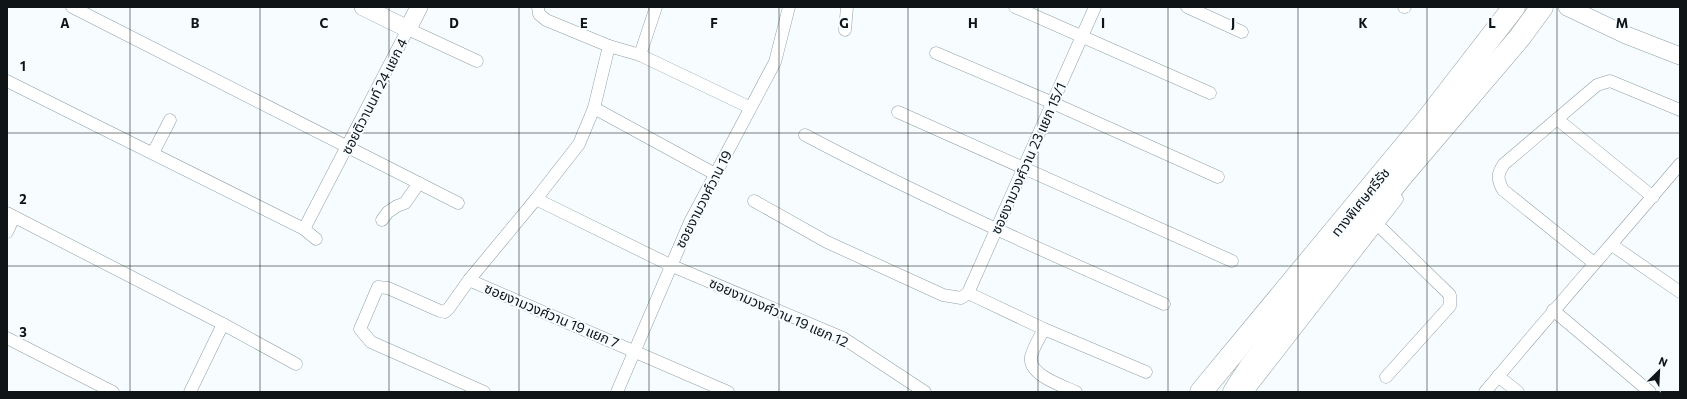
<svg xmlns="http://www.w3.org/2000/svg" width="1687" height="399" viewBox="0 0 1687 399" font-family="Commissioner,'Noto Sans Thai',sans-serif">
<rect width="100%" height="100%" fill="#f6fcff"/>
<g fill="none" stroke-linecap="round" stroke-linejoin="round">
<defs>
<g id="street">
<path d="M72,7l386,196"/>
<path d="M538,7l1,7 7,6 63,26 31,9 109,52"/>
<path d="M1015,7l195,86"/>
<path d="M1187,7l55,25"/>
<path d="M1404,7h1"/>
<path d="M845,30l2,-23"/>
<path d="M936,53l117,50 165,74"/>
<path d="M640,55l16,-48"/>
<path d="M7,81l297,148 12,10"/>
<path d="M594,108l121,66"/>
<path d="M898,112l334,149"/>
<path d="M1557,119l96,78"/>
<path d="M805,135c117,62 238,116 359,169"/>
<path d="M153,153l17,-33"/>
<path d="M536,199l134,66 173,73 82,54"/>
<path d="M754,201l73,41 116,53 18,3 7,-5 127,-286"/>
<path d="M7,213l216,111 73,40"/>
<path d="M382,220l6,-8 9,-6 8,-3 14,-20"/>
<path d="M1378,225l72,70v11l-64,71"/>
<path d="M304,229l104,-200 69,32"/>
<path d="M7,232l7,-15"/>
<path d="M1612,245l68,47"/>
<path d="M1594,263l-91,-73c-6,-11 -6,-16 1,-26l93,-79 13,-4 70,29"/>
<path d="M469,280l259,112"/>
<path d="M968,293l76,36 102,43"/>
<path d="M1553,310l97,82"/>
<path d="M1044,329c-4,8 -11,19 -13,28 -3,18 32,29 45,35"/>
<path d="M7,338l106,54"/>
<path d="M1498,376l20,16"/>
<path d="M190,392l33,-68"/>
<path d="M484,392l-113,-50 -11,-13 18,-42 10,1 52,23 5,1 4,-4 20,-28 67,-81 43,-55 15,-36 15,-62"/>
<path d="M617,392l73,-170 85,-160 14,-55"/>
<path d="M1247,392l150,-193"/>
<path d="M1485,392c64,-77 130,-151 195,-228"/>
</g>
<g id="secondary">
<path d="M363,7l45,22 11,-22"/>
<path d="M1567,7l59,28 54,21"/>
</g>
<g id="highway">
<path d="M1201,392l228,-275 85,-110"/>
<path d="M1234,392l17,-26 150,-189 119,-140 22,-30"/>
</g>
</defs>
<use href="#street" stroke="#91a0a5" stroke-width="13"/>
<use href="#secondary" stroke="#91a0a5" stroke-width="18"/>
<use href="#highway" stroke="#91a0a5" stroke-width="23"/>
<use href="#street" stroke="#fff" stroke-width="12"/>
<use href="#secondary" stroke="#fff" stroke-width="17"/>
<use href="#highway" stroke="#fff" stroke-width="22"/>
</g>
<path fill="none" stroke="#0f1517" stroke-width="1" stroke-opacity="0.55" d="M130,7v385M260,7v385M389,7v385M519,7v385M649,7v385M779,7v385M908,7v385M1038,7v385M1168,7v385M1298,7v385M1427,7v385M1557,7v385M7,133h1673M7,266h1673"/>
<g text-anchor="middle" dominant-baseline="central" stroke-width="4" stroke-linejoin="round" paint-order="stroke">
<g font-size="14" fill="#0f1517" stroke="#f6fcff">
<text transform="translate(374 96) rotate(-63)">ซอยติวานนท์ 24 แยก 4</text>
<text transform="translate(1028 158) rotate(-66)">ซอยงามวงศ์วาน 23 แยก 15/1</text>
<text transform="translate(703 199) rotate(-63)">ซอยงามวงศ์วาน 19</text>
<text transform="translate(1360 202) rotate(-51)">ทางพิเศษศรีรัช</text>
<text transform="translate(779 312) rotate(24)">ซอยงามวงศ์วาน 19 แยก 12</text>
<text transform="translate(552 315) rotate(23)">ซอยงามวงศ์วาน 19 แยก 7</text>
</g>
</g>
<g font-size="13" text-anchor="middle" font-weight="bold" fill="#0f1517" stroke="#f6fcff" stroke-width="4" stroke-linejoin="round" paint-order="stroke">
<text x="65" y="28">A</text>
<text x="195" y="28">B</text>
<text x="324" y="28">C</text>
<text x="454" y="28">D</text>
<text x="584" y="28">E</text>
<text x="714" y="28">F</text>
<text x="844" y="28">G</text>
<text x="973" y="28">H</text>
<text x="1103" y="28">I</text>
<text x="1233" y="28">J</text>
<text x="1363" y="28">K</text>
<text x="1492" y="28">L</text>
<text x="1622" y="28">M</text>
<text x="23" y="71">1</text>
<text x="23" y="204">2</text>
<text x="23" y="337">3</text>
</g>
<rect width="1687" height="399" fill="none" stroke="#0f1517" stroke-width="16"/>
<g transform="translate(1659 371) rotate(24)" stroke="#f6fcff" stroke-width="3" paint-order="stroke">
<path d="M0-3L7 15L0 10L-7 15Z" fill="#0f1517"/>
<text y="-6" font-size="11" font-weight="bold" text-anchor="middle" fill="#0f1517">N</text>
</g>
</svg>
